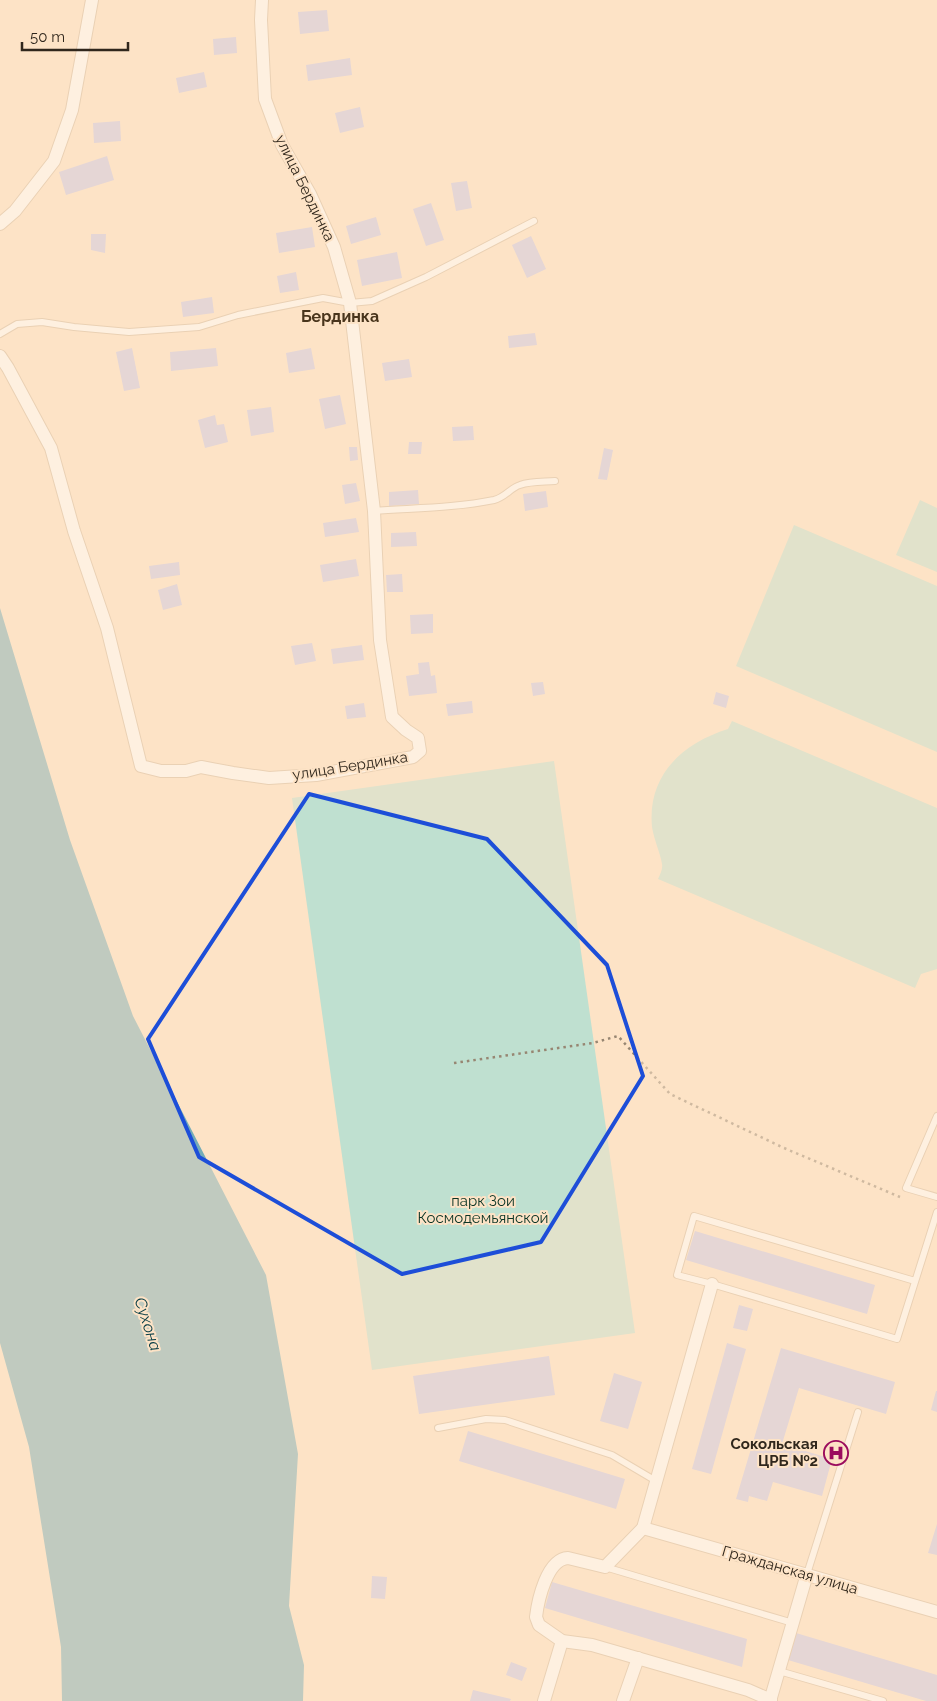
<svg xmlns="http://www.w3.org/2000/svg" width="937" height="1701" viewBox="0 0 937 1701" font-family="Raleway,sans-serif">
<rect width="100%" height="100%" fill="#fde3c6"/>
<g fill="#bfe0d0">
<path d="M920,500l17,8v64l-41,-17z"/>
<path d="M794,525l143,61v166l-201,-86z"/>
<path d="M732,721l205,87v161l-16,5 -6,14 -257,-109c2,-4 5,-10 4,-15 -2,-12 -8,-24 -10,-37 -5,-52 31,-84 76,-98z"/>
<path d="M554,761l81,572 -263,37 -80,-572z"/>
</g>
<path fill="#75acb7" d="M0,608l70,232 63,176 133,259 32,179 -9,152 15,59 -1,36h-241l-1,-54 -32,-200 -29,-104z"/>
<g fill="#c7c5e7">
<path d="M327,10l2,21 -29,3 -2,-22z"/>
<path d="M236,37l1,16 -23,2 -1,-16z"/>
<path d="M350,58l2,17 -44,6 -2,-16z"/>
<path d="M204,72l3,15 -28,6 -3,-15z"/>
<path d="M360,107l4,20 -24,6 -5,-20z"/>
<path d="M120,121l1,20 -27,2 -1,-20z"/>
<path d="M107,156l7,24 -48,15 -7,-23z"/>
<path d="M467,181l5,27 -16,3 -5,-28z"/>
<path d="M431,203l13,37 -18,6 -13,-37z"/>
<path d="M376,217l5,18 -30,9 -5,-18z"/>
<path d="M312,227l3,20 -36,6 -3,-20z"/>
<path d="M91,234h15l-1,19 -14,-3z"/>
<path d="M531,236l15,33 -19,9 -15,-33z"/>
<path d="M397,252l5,26 -40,8 -5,-26z"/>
<path d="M296,272l3,18 -19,3 -3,-17z"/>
<path d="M212,297l2,16 -31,4 -2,-15z"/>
<path d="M535,333l2,12 -28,3 -1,-12z"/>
<path d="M132,348l8,40 -16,3 -8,-39z"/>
<path d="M216,348l2,18 -47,5 -1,-19z"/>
<path d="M311,348l4,21 -26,4 -3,-20z"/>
<path d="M409,359l3,18 -27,4 -3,-18z"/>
<path d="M340,395l6,29 -21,5 -6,-30z"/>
<path d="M271,407l3,25 -23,4 -4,-26z"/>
<path d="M215,415l2,10 7,-1 4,18 -23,6 -7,-28z"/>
<path d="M473,426l1,14 -21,1 -1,-14z"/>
<path d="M409,442h13l-1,12h-13z"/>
<path d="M349,447h8l1,13 -8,1z"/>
<path d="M604,448l9,2 -6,30 -9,-1z"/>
<path d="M356,483l4,18 -15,3 -3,-19z"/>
<path d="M418,490l1,14 -30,2v-14z"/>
<path d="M546,491l2,16 -23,4 -2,-17z"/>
<path d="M356,518l3,14 -34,5 -2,-14z"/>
<path d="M416,532l1,14 -26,1v-14z"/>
<path d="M356,559l3,17 -36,6 -3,-17z"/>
<path d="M179,562l1,13 -29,4 -2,-13z"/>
<path d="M402,574l1,18h-16l-1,-17z"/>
<path d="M177,584l5,21 -19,5 -5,-20z"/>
<path d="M433,614v19l-22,1 -1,-19z"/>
<path d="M312,643l4,18 -21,4 -4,-19z"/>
<path d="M362,645l2,15 -31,4 -2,-15z"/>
<path d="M429,662l2,14 4,-1 2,18 -28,3 -3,-20 13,-2 -1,-11z"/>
<path d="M543,682l2,12 -12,2 -2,-13z"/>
<path d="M716,692l13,4 -3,12 -13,-4z"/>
<path d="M472,701l1,12 -25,3 -2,-12z"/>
<path d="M364,703l2,14 -19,2 -2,-13z"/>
<path d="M695,1231l180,54 -8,29 -181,-54z"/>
<path d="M739,1305l14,4 -6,22 -14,-3z"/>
<path d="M727,1343l19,6 -35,125 -19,-5z"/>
<path d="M781,1348l114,34 -9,32 -87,-26 -17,56 50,15 -10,37 -49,-14 -6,19 -18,-5 -1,6 -12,-3z"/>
<path d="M549,1356l6,39 -136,19 -6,-38z"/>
<path d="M614,1373l28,9 -14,47 -28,-8z"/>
<path d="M936,1391h1v21l-6,-2z"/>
<path d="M468,1431l157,48 -9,30 -157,-48z"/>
<path d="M937,1524v31l-9,-2z"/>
<path d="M372,1576l15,1 -2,22 -14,-1z"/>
<path d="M552,1582l195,57 -5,28 -197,-59z"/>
<path d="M796,1633l141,42v26h-11l-138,-41z"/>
<path d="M511,1662l16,6 -5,13 -16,-6z"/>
<path d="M473,1690l38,9 -1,2h-40z"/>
</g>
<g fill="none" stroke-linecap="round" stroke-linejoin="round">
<defs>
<g id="service">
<path d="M0,334l17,-10 25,-2 32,5 55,5 70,-5 39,-12 85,-17 27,5 22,-2 54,-24 108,-56"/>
<path d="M374,511c40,-3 81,-3 120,-11 12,-3 16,-12 26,-15 11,-4 24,-3 35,-4"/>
<path d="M937,1116l-31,72 31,9"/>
<path d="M915,1281l-221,-65 -17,59 35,9 185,55 40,-127"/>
<path d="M438,1428l48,-9 19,1 107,35 44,26"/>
<path d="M605,1567l188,56"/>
<path d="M807,1574l51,-162"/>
<path d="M779,1671l104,30"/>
</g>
<g id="minor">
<path d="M0,224l15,-13 39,-50 18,-51 20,-110"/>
<path d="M0,356l8,12 43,80 23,83 33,97 34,138 20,5h25l15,-4 32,6 36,5 47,-3 97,-18 7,-6 -2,-13 -12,-8 -14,-13 -12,-77 -6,-129 -24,-208 -16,-56 -24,-53 -28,-49 -17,-46 -4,-79 1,-20"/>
<path d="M712,1284l-69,244 -38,39 -37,-9c-21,1 -30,42 -32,59l3,8 23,16 30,4 156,45 23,10"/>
<path d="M643,1528l294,84"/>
<path d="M544,1701l18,-60"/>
<path d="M623,1701l15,-43"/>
<path d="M770,1701l37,-127"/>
</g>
</defs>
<use href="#service" stroke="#d3ba9e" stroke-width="8"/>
<use href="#minor" stroke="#d3ba9e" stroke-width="14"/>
<path stroke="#978672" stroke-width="2.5" stroke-dasharray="2.5 4" stroke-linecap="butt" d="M454,1063l139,-20 25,-7 52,58 114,54 116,49"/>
<use href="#service" stroke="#fff" stroke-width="6"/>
<use href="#minor" stroke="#fff" stroke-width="12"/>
</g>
<path d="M0 0H937V1701H0ZM309,794l178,45 120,126 36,111 -102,166 -139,32 -203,-117 -51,-118z" fill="#fde3c6" fill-opacity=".55" fill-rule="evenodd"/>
<path fill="none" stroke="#1d4ed8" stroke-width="4" stroke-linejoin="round" d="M309,794l178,45 120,126 36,111 -102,166 -139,32 -203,-117 -51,-118z"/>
<defs>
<symbol id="hospital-ring" viewBox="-11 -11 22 22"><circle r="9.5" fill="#fde3c6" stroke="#9b0c5d" stroke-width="1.5"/><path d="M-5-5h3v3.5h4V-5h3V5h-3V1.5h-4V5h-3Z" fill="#9b0c5d"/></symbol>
</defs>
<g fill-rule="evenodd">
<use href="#hospital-ring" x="822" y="1439" width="28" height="28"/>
</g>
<g text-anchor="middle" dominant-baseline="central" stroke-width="4" stroke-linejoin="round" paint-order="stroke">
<g font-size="15" fill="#30271c" stroke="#fde3c6">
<text transform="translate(305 188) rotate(64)">улица Бердинка</text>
<text transform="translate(350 766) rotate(-9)">улица Бердинка</text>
<text transform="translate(790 1570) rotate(16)">Гражданская улица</text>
</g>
<g font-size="15" fill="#0a3425" stroke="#fde3c6">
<text x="483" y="1201">парк Зои<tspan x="483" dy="17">Космодемьянской</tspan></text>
</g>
<g font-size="15" font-weight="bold" fill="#30271c" stroke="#fde3c6" text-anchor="end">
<text x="818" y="1444">Сокольская<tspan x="818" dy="17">ЦРБ №2</tspan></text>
</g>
<g font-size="16" font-weight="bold" fill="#49351c" stroke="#fde3c6">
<text x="340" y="316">Бердинка</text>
</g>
<g font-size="16" font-style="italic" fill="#033a43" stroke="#fde3c6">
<text transform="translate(148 1324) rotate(72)">Сухона</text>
</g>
</g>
<path d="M22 42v8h106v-8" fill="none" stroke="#30271c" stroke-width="2.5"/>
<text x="30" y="42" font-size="15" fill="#30271c" stroke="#fde3c6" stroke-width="4" paint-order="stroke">50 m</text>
</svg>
